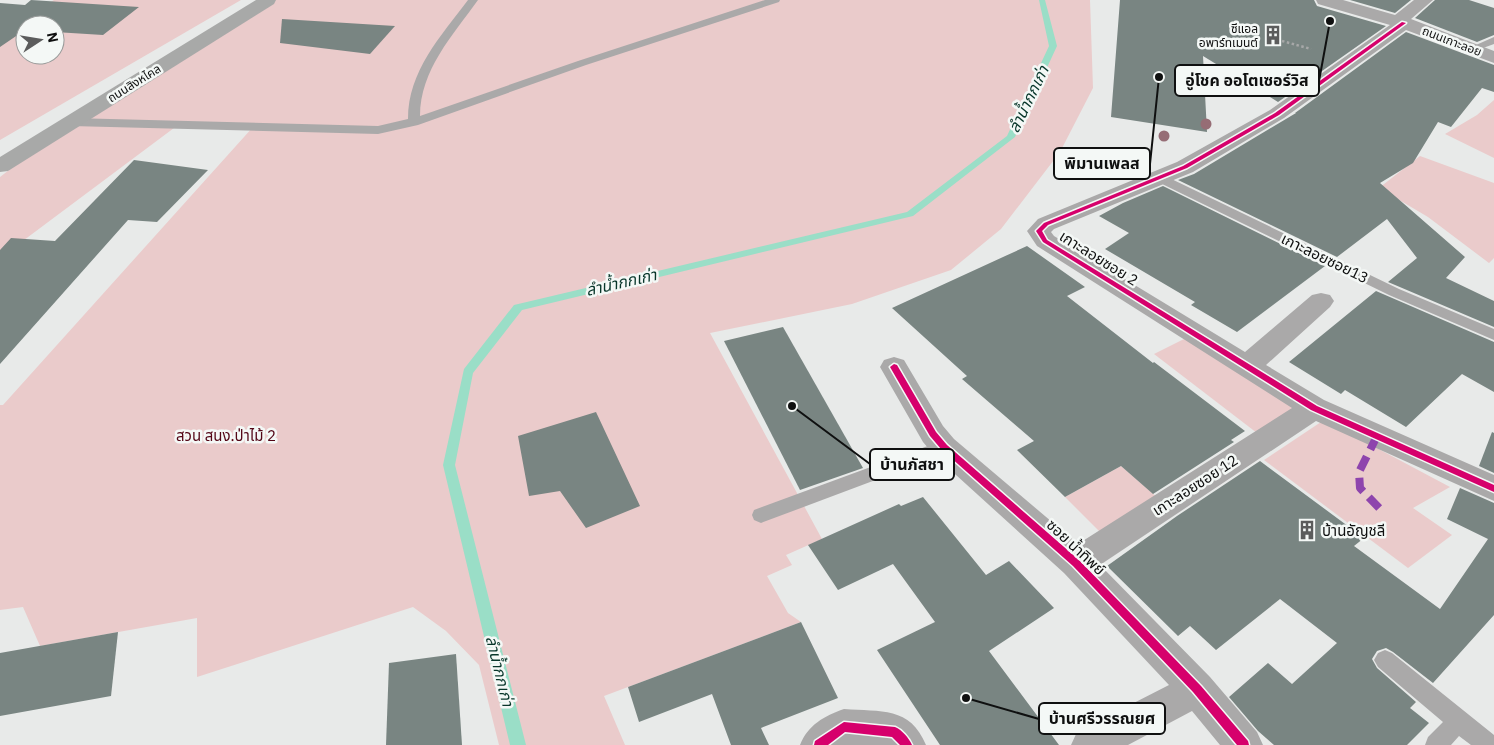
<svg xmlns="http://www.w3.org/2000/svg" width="1494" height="745" viewBox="0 0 1494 745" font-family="'IBM Plex Sans','Noto Sans Thai',sans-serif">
<rect width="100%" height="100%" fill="#e8eae9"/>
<g fill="#eacbcb" fill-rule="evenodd">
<path d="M54,0h187l-241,140v-107zM25,25h30v30h-30z"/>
<path d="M266,0h824l3,88 -33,64 -59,77 -50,41 -99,34 -142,29 112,206 -36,16 6,10 -25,11 21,37 13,9 -197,74 21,49h-126l-20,-80 -33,-34 -33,-24 -216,70v-59l-157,28 -17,-39 -23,3v-205h3l250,-278 -75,-2 -178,133v-81l71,-55z"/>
<path d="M1494,100v58l-49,-24 32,-19z"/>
<path d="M1420,156l74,27v75l-5,5 -61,-46 -49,-29z"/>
<path d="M1188,337l113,68 -44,28 -103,-79z"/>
<path d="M1324,420l126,67 -37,21 39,27 -44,33 -144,-108z"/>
<path d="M1121,466l38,33 -58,34 -36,-36z"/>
</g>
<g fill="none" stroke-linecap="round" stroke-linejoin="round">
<path fill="#9adec7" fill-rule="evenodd" d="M1039,0h6l12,46 -42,91 -102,79 -391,94 -49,63 -18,92 71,280h-16l-67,-280 21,-96 50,-64 393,-93 100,-76 42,-90z"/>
</g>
<g fill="#798582">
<path d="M31,0l108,7 -36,28 -48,-3v-7h-30v5l-25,17v-44l25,2z"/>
<path d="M1120,0h194l3,6 69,20 -108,76 -75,-46 4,76 -96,-15z"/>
<path d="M1350,0h61l-16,13z"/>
<path d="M1435,0h34l25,8v27l-17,7 -62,-24z"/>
<path d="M282,19l113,7 -25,28 -90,-11z"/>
<path d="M1406,32l88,33v27l-12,-4 -31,39 -13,-5 -25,41 -33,20 85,74 -19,21 48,23v26l-106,-45 29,-24 -30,-39 -50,38 -159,-77 16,-6 102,-61h-1z"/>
<path d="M134,160l74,10 -51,52 -29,-2 -128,144v-114l11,-12 44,3z"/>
<path d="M1163,186l162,80 -88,66 -46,-27 4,-3 -90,-53 24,-16 -30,-17 24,-13z"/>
<path d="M1027,246l58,41 -18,9 86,67 1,-1 91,69 -14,9 3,2 -81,52 -32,-28 -56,31 -48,-47 17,-9 -72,-62 5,-3 -75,-68z"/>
<path d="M1376,291l118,51v50l-32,-18 -56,53 -61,-37 -4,4 -52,-32z"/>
<path d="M783,327l80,141 -63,22 -76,-149z"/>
<path d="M596,412l44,94 -54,22 -26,-37 -31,5 -11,-60z"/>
<path d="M1492,432l2,1v40l-15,-7z"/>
<path d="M1260,461l104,77 -10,8 86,63 48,-70 -41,-20 13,-31 34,15v112l-61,68 -40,-31 -7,-4 -9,3 -5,8 5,9 39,34 -6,6 19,15 -22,22h-133l-16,-14 -29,-34 39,-34 24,21 45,-41 -57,-44 -64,51 -26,-24 -12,10 -71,-70 70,-50z"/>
<path d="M923,497l63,78 23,-14 45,47 -65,43 70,94h-119l-63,-95 58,-28 -42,-58 -55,26 -30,-45 91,-41 2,2z"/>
<path d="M801,622l37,76 -77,30 8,17h-38l-19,-51 -73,28 -11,-35z"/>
<path d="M118,632l-7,64 -111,20v-63z"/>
<path d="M456,654l6,91h-76l3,-82z"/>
</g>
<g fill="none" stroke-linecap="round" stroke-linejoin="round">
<path stroke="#a7a8a8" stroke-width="2.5" stroke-dasharray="2.5 2.5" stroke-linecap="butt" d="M1282,41l29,8"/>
<g fill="#aaa9a9" fill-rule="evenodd">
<path d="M468,0h10c-25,35 -58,70 -58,116l158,-55 187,-61h15l-1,2 -193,63 -168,60 -40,9 -307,-8 -6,-4 6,-4 307,8 30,-7c0,-48 33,-83 60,-119z"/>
<path d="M1494,37v7l-22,8 -5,-3z"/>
<path d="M1159,173l240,116 95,40v11l-105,-45 -235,-115 -1,-3z"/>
<path d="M944,440l6,2 3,5 -3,5 -189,71 -7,-3 -2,-5 2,-5z"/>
<path d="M1385,650l7,3 102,82v10h-23l-12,-9 -8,9h-26l3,-8 15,-15 -65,-55 -4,-7 4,-7z"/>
</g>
<g fill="#aaa9a9" fill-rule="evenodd">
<path d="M1316,0h27l52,15 19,-15h19l-22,19 83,32v12l-88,-33 -122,88 -91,54 -139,57 -3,3 3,4 191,116 67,-57 9,-2 9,2 4,6 -4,6 -64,58 58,35 170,75v26l-178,-80 -216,144 110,112 47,55 6,13h-43l-28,-34 -64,34h-57l6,-13 92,-47 -105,-112 -130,-118 -11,-13 -43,-75 4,-7 10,-3 10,3 39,66 11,13 124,105 214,-136 -255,-162 -10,-15 11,-12 139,-57 93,-52 120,-85 -72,-21z"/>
<path d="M844,709c37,3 66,-3 82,36h-126c8,-20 24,-29 44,-36z"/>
</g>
<path fill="#a8a9a8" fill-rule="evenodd" d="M256,0h20l-2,4 -266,167 -8,1v-15z"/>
<path stroke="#8e44ad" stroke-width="8" stroke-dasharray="15 8" stroke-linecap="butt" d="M1377,436l-18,36 1,16 23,24"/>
<defs>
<g id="cycleway">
<path d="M1402,22l4,1 -127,92 -92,53 -139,57 -6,6 5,9 270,166 177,79v7l-183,-82 -268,-168 -7,-11 8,-8 139,-57 92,-53z"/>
<path d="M894,364l3,1 39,67 11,13 132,115 122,126 47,55 1,4h-12l-44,-53 -120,-126 -132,-117 -11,-13 -40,-69z"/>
<path d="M844,722l51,5c7,3 14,11 17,18h-12l-8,-8 -47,-5 -17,13h-14l1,-4z"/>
</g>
</defs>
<use href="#cycleway" stroke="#f4f8f6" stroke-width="3"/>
<use href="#cycleway" fill="#d6006c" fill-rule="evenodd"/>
</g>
<g fill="#966d75">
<circle cx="1206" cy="124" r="5.5"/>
<circle cx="1164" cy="136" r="5.5"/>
</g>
<defs>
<symbol id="building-bare" viewBox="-9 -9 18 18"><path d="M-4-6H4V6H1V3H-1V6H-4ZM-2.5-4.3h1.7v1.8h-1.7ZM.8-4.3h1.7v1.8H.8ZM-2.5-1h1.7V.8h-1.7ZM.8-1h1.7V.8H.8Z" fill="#5b5c5c" stroke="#f4f8f6" stroke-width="2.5" paint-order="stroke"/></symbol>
</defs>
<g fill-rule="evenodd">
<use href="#building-bare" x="1259" y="21" width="28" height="28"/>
<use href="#building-bare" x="1293" y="516" width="28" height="28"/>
</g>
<g text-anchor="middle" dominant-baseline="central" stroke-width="5" stroke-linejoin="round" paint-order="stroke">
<g font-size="12" fill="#0f1010" stroke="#f4f8f6" text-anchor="end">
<text x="1258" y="28">ซีแอล<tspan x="1258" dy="14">อพาร์ทเมนต์</tspan></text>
</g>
<g font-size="12" fill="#0f1010" stroke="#f4f8f6">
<text transform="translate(1452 41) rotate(21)">ถนนเกาะลอย</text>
<text transform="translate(134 83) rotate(-32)">ถนนสิงหไคล</text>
</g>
<g font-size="15" fill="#0f1010" stroke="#f4f8f6">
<text transform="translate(1099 258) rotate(32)">เกาะลอยซอย 2</text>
<text transform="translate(1325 258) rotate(26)">เกาะลอยซอย13</text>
<text transform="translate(1195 485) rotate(-33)">เกาะลอยซอย 12</text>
<text transform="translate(1076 547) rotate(43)">ซอย น้ำทิพย์</text>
</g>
<g font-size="15" fill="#530616" stroke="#f4f8f6">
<text x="226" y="435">สวน สนง.ป่าไม้ 2</text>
</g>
<g font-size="15" fill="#0f1010" stroke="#f4f8f6" text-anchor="start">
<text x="1322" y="530">บ้านอัญชลี</text>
</g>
<g font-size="16" font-style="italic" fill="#08362a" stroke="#f4f8f6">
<text transform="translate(1028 99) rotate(-64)">ลำน้ำกกเก่า</text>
<text transform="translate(621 282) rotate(-13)">ลำน้ำกกเก่า</text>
<text transform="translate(500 671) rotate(76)">ลำน้ำกกเก่า</text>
</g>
</g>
<path fill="none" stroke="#0f1010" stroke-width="2" d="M1330 21L1319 81M1159 77L1150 164M792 406L870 464M966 698L1039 719"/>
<g fill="#0f1010" stroke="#f4f8f6" stroke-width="2">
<circle cx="1330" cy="21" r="5"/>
<circle cx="1159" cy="77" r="5"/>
<circle cx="792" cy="406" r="5"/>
<circle cx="966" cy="698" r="5"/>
</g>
<g fill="#f4f8f6" stroke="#0f1010" stroke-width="2">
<rect x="1175" y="65" width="144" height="31" rx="5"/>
<rect x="1054" y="148" width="96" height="31" rx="5"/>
<rect x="870" y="449" width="84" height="31" rx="5"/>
<rect x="1039" y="703" width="126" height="31" rx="5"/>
</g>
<g font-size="16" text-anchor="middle" font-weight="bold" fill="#0f1010">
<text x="1247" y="86">อู่โชค ออโตเซอร์วิส</text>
<text x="1102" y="169">พิมานเพลส</text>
<text x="912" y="470">บ้านภัสชา</text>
<text x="1102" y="724">บ้านศรีวรรณยศ</text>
</g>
<g transform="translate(40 40) rotate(78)"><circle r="24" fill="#f4f8f6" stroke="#989b9a"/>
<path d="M0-4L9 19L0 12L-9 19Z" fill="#5b5c5c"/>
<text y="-8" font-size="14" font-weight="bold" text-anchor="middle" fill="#0f1010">N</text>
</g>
</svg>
